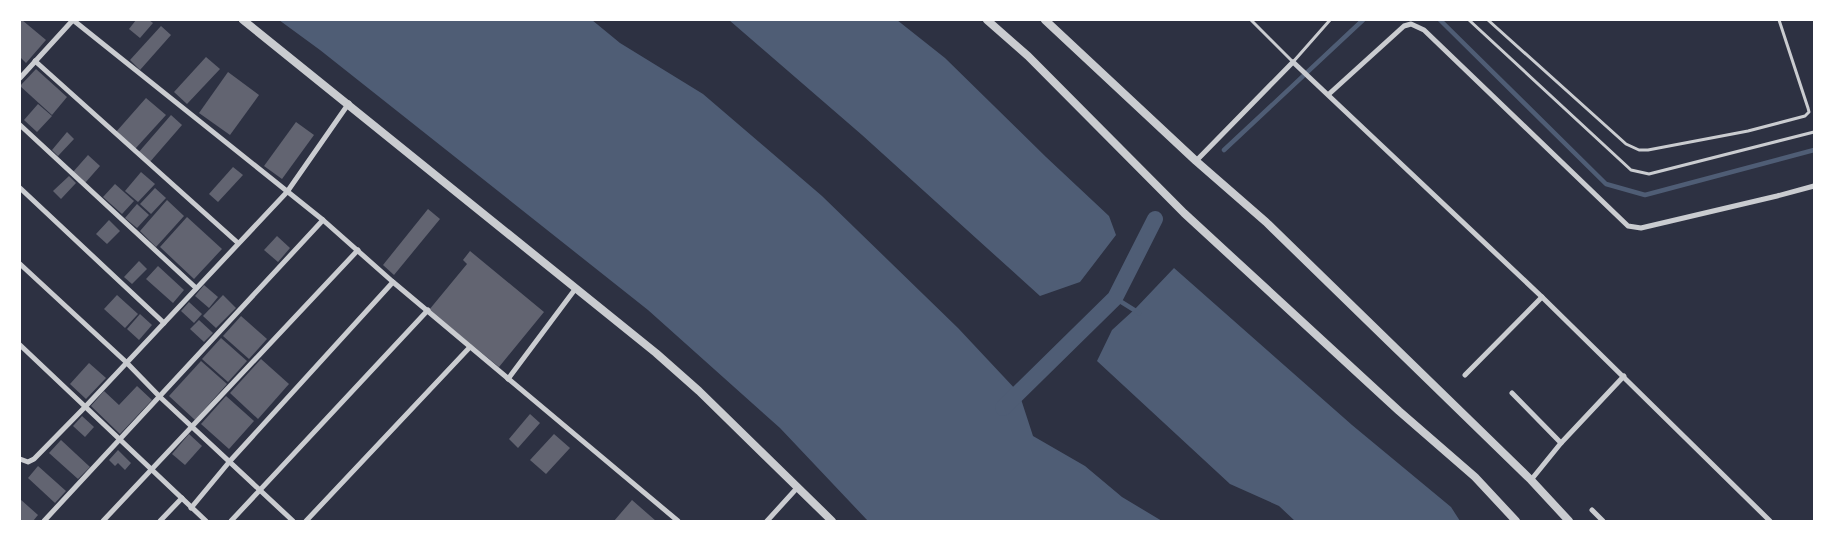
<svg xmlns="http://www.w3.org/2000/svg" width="1834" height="541" viewBox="0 0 1834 541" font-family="Mulish,sans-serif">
<rect width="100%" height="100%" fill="#2d3142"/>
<g fill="#4f5d75">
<path d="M279,20h313l28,23 83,51 119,102 136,132 61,65 14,43 52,30 37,31 40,24h-294l-88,-93 -132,-118 -328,-260z"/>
<path d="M729,20h168l48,38 101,99 63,59 7,19 -36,47 -40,14 -178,-161z"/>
<path d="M1174,268l178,157 99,82 9,14h-165l-16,-15 -49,-22 -133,-123 15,-31 23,-21z"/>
</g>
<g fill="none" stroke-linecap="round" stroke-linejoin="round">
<g stroke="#4f5d75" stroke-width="4.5">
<path d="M1440,20l166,164 39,11 169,-45"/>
<path d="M1224,150l139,-130"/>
<path d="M1115,298l24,15"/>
</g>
<path stroke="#4f5d75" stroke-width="16" d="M1003,408l112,-110 40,-79"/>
</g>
<g fill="#626471">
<path d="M22,20l24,20 -20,23 -6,-6v-34z"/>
<path d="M136,20h13l4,3 -13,15 -11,-9z"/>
<path d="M161,26l10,9 -31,35 -10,-10z"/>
<path d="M206,57l14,12 -33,35 -13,-12z"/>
<path d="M36,69l31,28 -15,18 -32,-29z"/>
<path d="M228,72l31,23 -29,40 -31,-22z"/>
<path d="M146,98l20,17 -31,34 -19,-17z"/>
<path d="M38,104l14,12 -15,16 -13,-12z"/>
<path d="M171,115l11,10 -33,38 -11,-10z"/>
<path d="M296,122l18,13 -32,44 -18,-13z"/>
<path d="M67,132l7,7 -16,17 -6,-6z"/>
<path d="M88,155l12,11 -15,17 -12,-11z"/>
<path d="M233,167l10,8 -25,27 -9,-8z"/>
<path d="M141,172l14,12 -17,18 -13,-11z"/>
<path d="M69,176l7,7 -15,16 -8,-8z"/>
<path d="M115,184l19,17 -12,13 -19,-17z"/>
<path d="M155,188l11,10 -15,16 -11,-10z"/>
<path d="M167,200l17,16 -28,31 -16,-16z"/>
<path d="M137,204l12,11 -12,13 -12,-10z"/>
<path d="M428,209l12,10 -46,56 -11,-10z"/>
<path d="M187,217l35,32 -28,30 -34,-32z"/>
<path d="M109,220l11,11 -13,13 -11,-10z"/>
<path d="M277,236l13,12 -12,14 -14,-12z"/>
<path d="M470,251l74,61 -45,55 -70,-57 38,-46 -4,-4z"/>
<path d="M139,261l8,8 -15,15 -8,-7z"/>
<path d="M158,266l26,24 -11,13 -27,-24z"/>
<path d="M204,285l14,12 -9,11 -14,-12z"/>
<path d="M117,295l21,19 -13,14 -21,-19z"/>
<path d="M223,295l13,13 -20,20 -13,-12z"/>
<path d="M189,302l13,12 -8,9 -13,-12z"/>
<path d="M140,314l12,11 -13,15 -12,-11z"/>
<path d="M241,316l26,23 -18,20 -26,-23z"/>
<path d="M199,320l14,13 -9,9 -14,-13z"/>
<path d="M221,338l26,23 -19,21 -26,-23z"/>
<path d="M261,359l28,25 -31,35 -28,-26z"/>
<path d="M201,361l26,23 -32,36 -26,-24z"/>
<path d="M89,363l17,15 -20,21 -16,-15z"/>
<path d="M137,386l15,14 -32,34 -29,-28 13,-15 15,14z"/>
<path d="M226,396l28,25 -25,28 -28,-25z"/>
<path d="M530,414l10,9 -22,25 -9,-9z"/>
<path d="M82,416l12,11 -9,10 -12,-11z"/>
<path d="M189,434l13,12 -17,19 -13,-11z"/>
<path d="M554,434l16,14 -24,26 -16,-14z"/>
<path d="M61,440l29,27 -12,12 -29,-26z"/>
<path d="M118,450l13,13 -6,7 -7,-7 -3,3 -6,-6z"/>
<path d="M38,466l28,25 -11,12 -27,-25z"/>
<path d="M20,499l18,16 -5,6h-13z"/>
<path d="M632,500l24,21h-42z"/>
</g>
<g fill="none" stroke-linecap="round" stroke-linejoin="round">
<g stroke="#caccd0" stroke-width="3">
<path d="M1251,20l42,42 37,-42"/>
<path d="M1469,20l162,150 18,4 165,-42"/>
<path d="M1488,20l138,124 13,6h9l100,-19 57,-15 4,-4 -1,-4 -29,-88"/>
</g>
<g stroke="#caccd0" stroke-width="5">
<path d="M73,20l250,200 70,62 285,239"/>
<path d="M35,61l203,182"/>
<path d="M20,78l53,-58"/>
<path d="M1329,94l75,-68 7,-2 13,6 204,196 13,2 136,-32 37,-10"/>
<path d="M20,125l176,163"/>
<path d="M1196,161l97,-99 249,235 228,224"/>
<path d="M20,188l144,135"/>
<path d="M20,264l106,98 34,35 133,124"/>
<path d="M20,345l186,176"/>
<path d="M1465,375l77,-78"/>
<path d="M508,379l68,-91"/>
<path d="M1512,393l49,50"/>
<path d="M20,459l8,3 6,-3 52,-53 201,-214 62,-89"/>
<path d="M1531,480l30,-37 63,-67"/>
<path d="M191,508l39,-47 163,-179"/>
<path d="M1592,510l11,11"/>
<path d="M44,521l279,-301"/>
<path d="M103,521l255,-271"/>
<path d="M160,521l22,-23"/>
<path d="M231,521l197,-211"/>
<path d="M306,521l164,-174"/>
<path d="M767,521l30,-33"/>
</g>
<g stroke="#caccd0" stroke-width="8">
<path d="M243,20l413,333 43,38 133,130"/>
<path d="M987,20l41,36 156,157 215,198 76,66 41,44"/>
<path d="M1045,20l151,141 70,61 265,258 38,41"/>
</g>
</g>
<rect width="1834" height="541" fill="none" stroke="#ffffff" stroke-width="42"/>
</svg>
